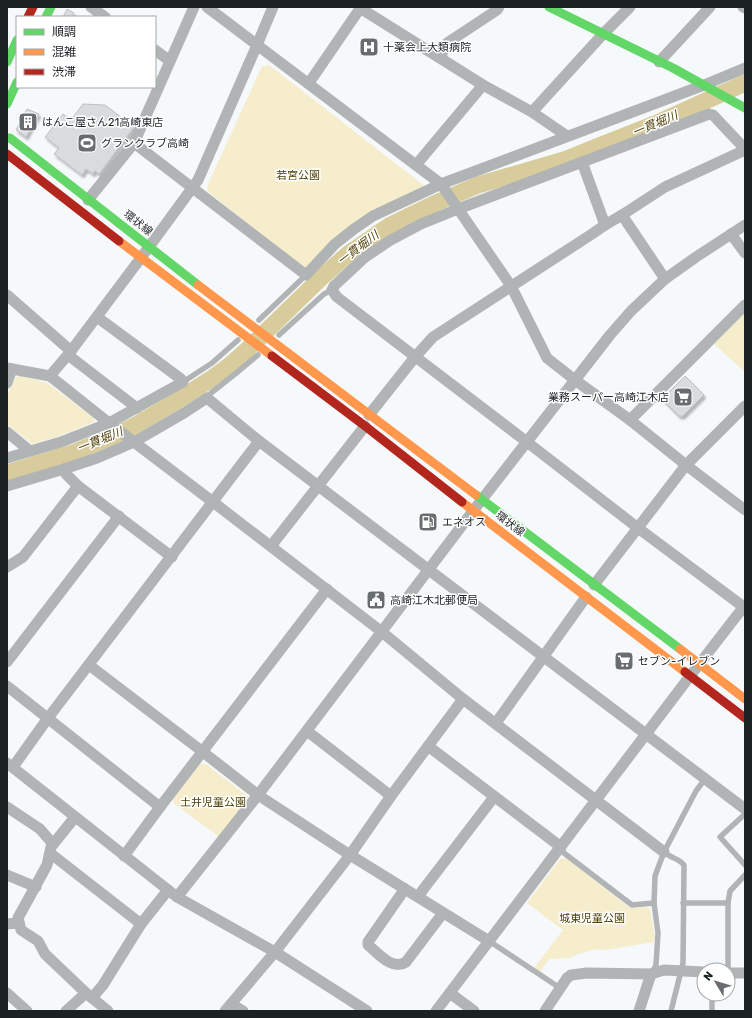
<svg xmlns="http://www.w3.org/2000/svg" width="752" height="1018" viewBox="0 0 752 1018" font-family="Rubik,'Noto Sans JP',sans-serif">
<defs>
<filter id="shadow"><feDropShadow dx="2" dy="3" stdDeviation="1" flood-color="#0004"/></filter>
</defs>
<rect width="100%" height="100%" fill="#f6f9fb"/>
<g fill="#f5edcc">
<path d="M269,65l157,122 -25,13 -94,70 -100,-79 1,-7 54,-118z"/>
<path d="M745,313v59l-31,-28z"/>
<path d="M19,375l28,8 47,35v4l-37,15 -25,7 -25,-20c0,-17 -2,-37 12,-49z"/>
<path d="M199,764h7l45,35 -33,37 -45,-33 1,-7z"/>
<path d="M566,858l64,50 17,-1 3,2 5,29 -1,4 -48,8 -9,-1 -19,5 -8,4 -21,1 -9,13 -6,-4 29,-38 -36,-27 33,-44z"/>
</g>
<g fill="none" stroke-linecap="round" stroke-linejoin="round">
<path stroke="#d9cc9c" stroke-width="17" d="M7,473l68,-21 34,-14 25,-12 41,-24 36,-23 19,-14 16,-14 76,-74 26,-23 41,-28 47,-23 42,-18 86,-25 32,-13 59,-23 90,-41"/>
</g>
<g fill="#d8dcde" stroke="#bec1c4" filter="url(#shadow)">
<path d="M67,9l7,4 -2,4h-9z"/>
<path d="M83,104l22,1 29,22 -35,47 -4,-3 -2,3 -7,-5 -4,6 -28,-21 5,-6 -14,-11 18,-23 8,6z"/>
<path d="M27,109l12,5 -13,23 -10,-7z"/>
<path d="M685,376l19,19 -21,21h-4l-17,-17z"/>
</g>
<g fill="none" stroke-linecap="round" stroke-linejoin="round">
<g stroke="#b1b4b5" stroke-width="5.5">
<path d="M259,320l47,-45"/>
<path d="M279,335l45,-41 8,-4"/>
<path d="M183,382l29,-19 26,-23"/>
<path d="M207,398l4,-5 24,-19 23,-19"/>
<path d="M745,814l-25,23 25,28"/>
<path d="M561,847l3,6 68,52 22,-2"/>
<path d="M664,852c6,6 15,6 20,13l-1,98 -12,48"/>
<path d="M683,903h45"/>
<path d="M489,941l71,47"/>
<path d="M728,970v-67l2,-12 15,-16"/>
<path d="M652,973l4,-8 2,-32 -4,-30 1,-27 9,-24 32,-61 9,-12"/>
<path d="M712,994v17"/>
</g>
<g stroke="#b1b4b5" stroke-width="11">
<path d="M91,7l14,10"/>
<path d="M207,7l234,177 70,102 36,72 28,22 55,40 56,45 59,45"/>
<path d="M743,7l2,1"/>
<path d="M360,8l123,77 49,27 35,24"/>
<path d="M155,50l15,11"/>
<path d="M440,58l7,-15 50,-33 2,-3"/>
<path d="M659,62l51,-55"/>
<path d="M309,83l52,-76"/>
<path d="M532,112l72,-79 26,-26"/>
<path d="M134,143l172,132 29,-31 19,-15 19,-13 68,-32 263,-99 41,-17"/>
<path d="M745,149l-32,-34 -4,-1 -251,95 -37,15 -32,17 -25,17 -30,28 -2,4 5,7 190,145 111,86 107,80"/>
<path d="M582,162l23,63"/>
<path d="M416,165l67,-80"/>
<path d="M88,200l46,-57 60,-136"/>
<path d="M622,215l43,64"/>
<path d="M731,234l14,19"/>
<path d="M7,295l64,56"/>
<path d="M68,355l69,53"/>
<path d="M7,368l43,8 59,47 104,79 169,130 81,67 201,153"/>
<path d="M50,376l21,-25 78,-104 49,-67 59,-135 16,-38"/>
<path d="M7,383l5,-14"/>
<path d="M369,415l46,-58 18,-20 159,-103 13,-9 17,-10 43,-28 80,-37"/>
<path d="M630,420l115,-115"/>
<path d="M7,432l23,19"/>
<path d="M7,458l54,-16 48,-19 74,-41 -2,-3 -84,-62"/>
<path d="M64,469l2,5 12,12 94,71"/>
<path d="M7,486l57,-17 33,-11 37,-16 50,-29 23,-15 52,43 170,129 316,239"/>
<path d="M271,546l94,-120"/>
<path d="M7,567l16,-10 55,-71"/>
<path d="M594,585l92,-120 59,-59"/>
<path d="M7,662l112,-146"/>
<path d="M89,665l114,87 55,43 92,60 139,86"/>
<path d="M7,686l153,121"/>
<path d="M496,723l90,-126"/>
<path d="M307,731l84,65"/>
<path d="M428,746l133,101"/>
<path d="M7,763l170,134 98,55 92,59"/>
<path d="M13,767l35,-49 211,-277"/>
<path d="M7,807l33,22 13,15"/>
<path d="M75,817l-24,30 -4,18 -29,53 3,12 17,11 7,13 41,39"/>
<path d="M50,853l91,71"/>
<path d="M124,856l36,-49 167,-218"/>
<path d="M7,875l29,12"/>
<path d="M404,888l-2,5 -34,49v3c10,8 24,26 38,17l37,-49"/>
<path d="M177,897l81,-102 215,-284 137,-176 21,-24 34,-32 31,-22 49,-32"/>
<path d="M419,897l3,-6 72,-94"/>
<path d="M7,924l12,-1"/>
<path d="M728,973h17"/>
<path d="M7,993l20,18"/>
<path d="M450,993l24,18"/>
<path d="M92,998l11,-13 38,-61 27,-34"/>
<path d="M231,1004l12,7"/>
<path d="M66,1011l20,-18 22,18"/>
<path d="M225,1011l50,-59 75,-97 41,-59 72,-97"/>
<path d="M436,1011l254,-335 55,-71"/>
<path d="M545,1011l22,-33 4,-3 16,-2 64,1 13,-4 40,2"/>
<path d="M639,1011l12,-37"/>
</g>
<g stroke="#63d668" stroke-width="9">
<path d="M549,7l124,61 72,40"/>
<path d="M46,17l5,-10"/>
<path d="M7,62l10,-22"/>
<path d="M7,104l10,-22"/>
<path d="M7,138h3l188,147"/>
<path d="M476,495l204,154"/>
</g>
<g stroke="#ff974d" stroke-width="9">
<path d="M119,241l153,115"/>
<path d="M198,285l278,210"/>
<path d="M462,502l223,170"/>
<path d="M680,649l65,50"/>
</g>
<g stroke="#b3261e" stroke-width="9">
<path d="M28,17l5,-10"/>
<path d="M7,154l112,87"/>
<path d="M272,356l93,70 97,76"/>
<path d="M685,672l60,46"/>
</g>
</g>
<defs>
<symbol id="hospital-square" viewBox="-11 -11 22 22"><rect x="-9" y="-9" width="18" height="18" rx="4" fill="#686d6f" stroke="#fff"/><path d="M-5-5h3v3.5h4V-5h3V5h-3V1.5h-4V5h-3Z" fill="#fff"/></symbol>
<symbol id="building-square" viewBox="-11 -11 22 22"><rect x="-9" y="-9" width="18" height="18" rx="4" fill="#686d6f" stroke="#fff"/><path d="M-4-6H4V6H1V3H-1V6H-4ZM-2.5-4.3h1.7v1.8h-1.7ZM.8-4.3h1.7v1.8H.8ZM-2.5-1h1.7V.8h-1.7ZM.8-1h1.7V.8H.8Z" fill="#fff"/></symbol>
<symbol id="stadium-square" viewBox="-11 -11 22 22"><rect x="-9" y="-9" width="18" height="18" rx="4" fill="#686d6f" stroke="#fff"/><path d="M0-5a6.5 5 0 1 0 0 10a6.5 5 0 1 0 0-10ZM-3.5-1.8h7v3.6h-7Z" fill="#fff"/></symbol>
<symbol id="supermarket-square" viewBox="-11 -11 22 22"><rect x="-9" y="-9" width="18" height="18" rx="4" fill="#686d6f" stroke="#fff"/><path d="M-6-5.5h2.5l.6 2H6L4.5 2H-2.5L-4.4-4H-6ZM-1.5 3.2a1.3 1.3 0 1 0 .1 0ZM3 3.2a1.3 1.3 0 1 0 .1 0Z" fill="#fff"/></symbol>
<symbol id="fuel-square" viewBox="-11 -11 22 22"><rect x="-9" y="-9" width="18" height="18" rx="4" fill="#686d6f" stroke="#fff"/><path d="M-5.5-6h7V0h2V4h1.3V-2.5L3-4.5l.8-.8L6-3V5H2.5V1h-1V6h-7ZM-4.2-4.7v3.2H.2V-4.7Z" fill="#fff"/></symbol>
<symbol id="civic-square" viewBox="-11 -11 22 22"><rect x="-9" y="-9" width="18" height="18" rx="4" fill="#686d6f" stroke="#fff"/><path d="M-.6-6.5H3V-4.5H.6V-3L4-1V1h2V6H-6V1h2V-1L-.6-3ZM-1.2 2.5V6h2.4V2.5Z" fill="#fff"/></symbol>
</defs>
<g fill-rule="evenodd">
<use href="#hospital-square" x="358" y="36" width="22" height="22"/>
<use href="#building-square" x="17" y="111" width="22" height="22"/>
<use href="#stadium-square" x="76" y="132" width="22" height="22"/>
<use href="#supermarket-square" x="672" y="386" width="22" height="22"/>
<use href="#fuel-square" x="417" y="511" width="22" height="22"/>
<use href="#civic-square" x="365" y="589" width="22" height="22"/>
<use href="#supermarket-square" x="613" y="650" width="22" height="22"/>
</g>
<g text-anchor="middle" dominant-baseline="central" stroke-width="3" stroke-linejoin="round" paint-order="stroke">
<g font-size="11" fill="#1c2124" stroke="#fff" text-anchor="start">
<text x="383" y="47">十薬会上大類病院</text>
<text x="42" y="122">はんこ屋さん21高崎東店</text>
<text x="101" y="143">グランクラブ高崎</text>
<text x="669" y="397" text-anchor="end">業務スーパー高崎江木店</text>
<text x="442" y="522">エネオス</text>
<text x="390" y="600">高崎江木北郵便局</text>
<text x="638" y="661">セブン-イレブン</text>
</g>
<g font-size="11" fill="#4e4107" stroke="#fff">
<text x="298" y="175">若宮公園</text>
<text x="213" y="802">土井児童公園</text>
<text x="592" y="918">城東児童公園</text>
</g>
<g font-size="11" fill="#1c2124" stroke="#fff">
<text transform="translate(138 223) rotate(38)">環状線</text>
<text transform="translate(510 524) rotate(37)">環状線</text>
</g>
<g font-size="12" font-style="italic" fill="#52440d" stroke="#fff">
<text transform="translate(655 124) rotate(-23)">一貫堀川</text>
<text transform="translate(358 248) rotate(-37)">一貫堀川</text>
<text transform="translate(100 440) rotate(-22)">一貫堀川</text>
</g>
</g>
<rect width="752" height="1018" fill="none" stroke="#1c2124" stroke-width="16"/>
<rect x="16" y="16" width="140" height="72" fill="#ffffff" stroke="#a4a6a7"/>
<rect x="24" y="29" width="20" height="6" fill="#63d668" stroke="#a4a6a7"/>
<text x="52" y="36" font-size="12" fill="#1c2124">順調</text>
<rect x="24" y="49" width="20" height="6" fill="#ff974d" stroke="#a4a6a7"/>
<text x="52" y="56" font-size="12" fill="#1c2124">混雑</text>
<rect x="24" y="69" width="20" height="6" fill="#b3261e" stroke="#a4a6a7"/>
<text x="52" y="76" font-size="12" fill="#1c2124">渋滞</text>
<g transform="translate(716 982) rotate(308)"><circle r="19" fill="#ffffff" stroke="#a4a6a7"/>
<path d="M0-3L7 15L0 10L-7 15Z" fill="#686d6f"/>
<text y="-6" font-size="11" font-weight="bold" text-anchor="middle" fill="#1c2124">N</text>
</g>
</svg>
